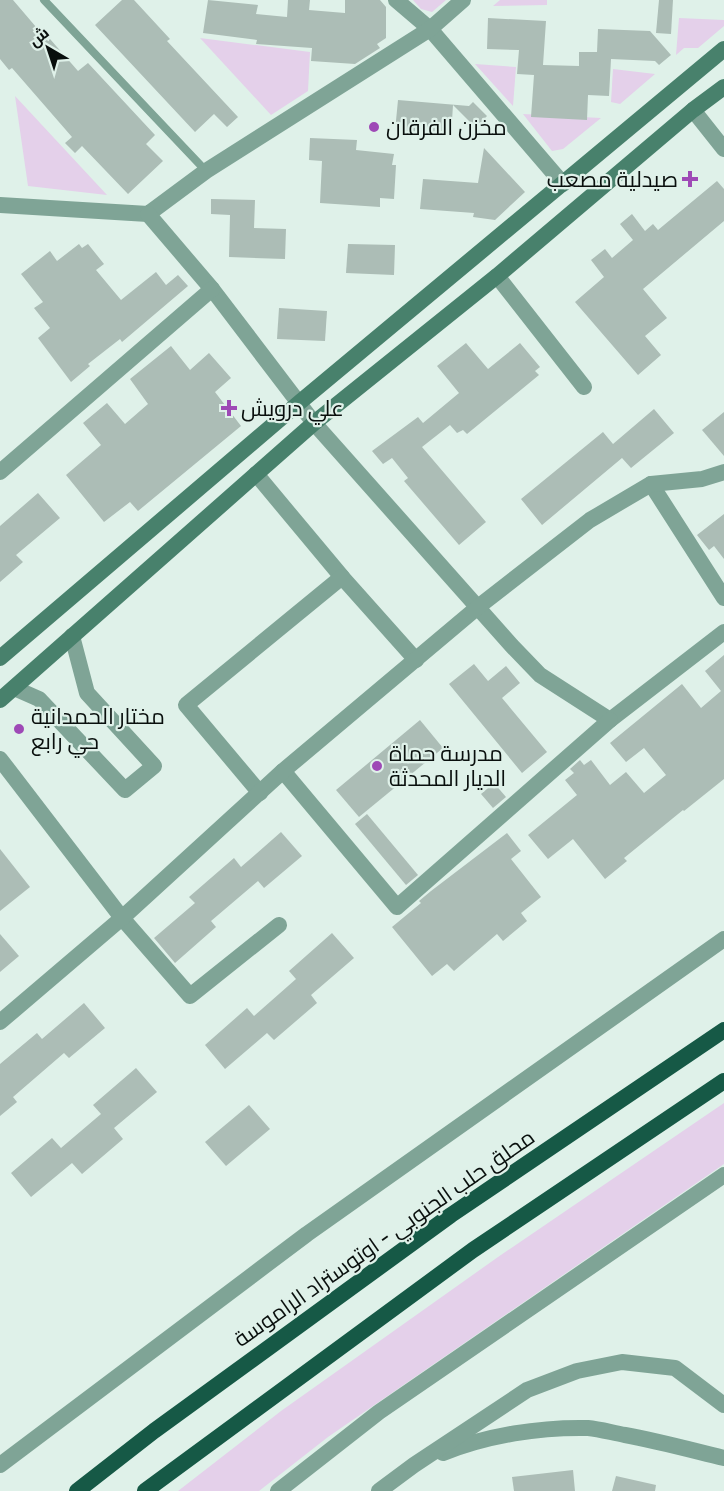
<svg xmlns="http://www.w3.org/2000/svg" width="724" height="1491" viewBox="0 0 724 1491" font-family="Cabin,Cairo,sans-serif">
<rect width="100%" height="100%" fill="#dff1e9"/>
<g fill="#e4d0ea">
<path d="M413,0h33l-14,12 -11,-3z"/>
<path d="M500,0h47v5l-54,1z"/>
<path d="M679,18l45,2v6l-26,22h-14l-8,7z"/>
<path d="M200,38l110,14 -2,39 -37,24z"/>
<path d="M475,64l41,3 -3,39z"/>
<path d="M613,69l42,5 -35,30 -9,-2z"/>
<path d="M15,96l92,99 -79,-9z"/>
<path d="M523,114l78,4 -38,31 -11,2z"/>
<path d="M724,1103v61l-396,273 -69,54h-81l103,-80 217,-154z"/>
</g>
<g fill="#acbdb6">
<path d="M0,0h13l35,41 2,-2 28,32 10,-8 67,72 -9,9 17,17 -35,33 -46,-48 -7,7 -10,-10 7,-6 -60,-69 -3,2 -9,-11z"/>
<path d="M122,0h12l36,39 -3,2 71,76 -11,10 -13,-13 -19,18 -100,-107z"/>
<path d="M208,0l50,5 -2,9 31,3 1,-17h22l-1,10 36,3v-13h35l6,7v31l-9,6 3,4 -25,16 -44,-3 1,-13 -56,-4 1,-4 -54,-7z"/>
<path d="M659,0h14l-2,34 -15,-1z"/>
<path d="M488,18l58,3 -3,44 36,1v-14h18l1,-23 52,2 21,24 -12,10 -4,-4 -44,-2 -2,37 -21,-1 -1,25 -56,-3 3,-42 -17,-1 2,-24 -32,-1z"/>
<path d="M398,100l71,6 4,-4 14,14 -11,12 -23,-23 -2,31 -56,-5z"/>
<path d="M310,138l47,2 -1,10 38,4 -2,11h4l-2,34 -14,-1v9l-60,-4 2,-42 -13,-1z"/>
<path d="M484,148l41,44 -30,28 -22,-3 1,-4 -54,-4 3,-30 55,4z"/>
<path d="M717,181l7,8v32l-81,68 24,29 -22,18 16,19 -23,20 -63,-73 29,-25 -13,-17 14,-11 7,9 21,-18 -13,-16 12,-10 13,17 8,-7 5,6z"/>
<path d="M211,199l44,1 -1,28 32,1 -1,30 -56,-2 1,-42 -19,-1z"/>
<path d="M79,244l3,4 6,-4 16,20 -8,6 25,30 35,-28 10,13 12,-10 10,11 -66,56 -2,-3 -32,25 2,2 -19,16 -33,-44 12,-10 -16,-20 9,-6 -22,-28 29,-23 7,10z"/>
<path d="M348,244l47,1 -1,30 -48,-2z"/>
<path d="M279,308l48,3 -2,30 -48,-2z"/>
<path d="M466,343l22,26 32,-26 20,24 -5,4 4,4 -72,59 -4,-4 -6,3 -7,-8 -28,22 64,75 -27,23 -55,-64 4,-3 -16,-20 -9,6 -11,-13 46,-34 5,6 36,-30 -22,-27z"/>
<path d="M171,346l19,24 19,-17 22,25 -16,14 26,34 -103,85 -8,-9 -26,20 -38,-47 35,-30 -18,-22 24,-20 18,21 23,-20 -18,-25z"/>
<path d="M654,409l20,24 -43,35 -9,-10 -80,67 -21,-26 82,-67 10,12z"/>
<path d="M724,412v44l-22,-26z"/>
<path d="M38,493l22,25 -44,37 7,7 -23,20v-56z"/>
<path d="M724,514v45l-10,-13 -5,4 -12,-15z"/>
<path d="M724,655v124l-40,32 -1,-1 -59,48 3,3 -22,18 -32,-40 -25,20 -20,-24 49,-40 -12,-15 9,-7 -4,-4 10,-9 4,5 7,-5 19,25 16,-13 18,21 22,-18 -22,-27 -18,14 -16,-19 72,-59 19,24 20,-17 -16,-20z"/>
<path d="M474,664l14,17 18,-15 14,17 -18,15 45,54 -25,21 -73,-89z"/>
<path d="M420,720l23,28 -84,69 -23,-27z"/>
<path d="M494,783l12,14 -13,11 -12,-14z"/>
<path d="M367,814l51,61 -12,10 -51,-61z"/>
<path d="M281,832l21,24 -38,32 -6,-7 -47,40 5,6 -41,36 -21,-25 41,-35 -6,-6 45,-39 7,9z"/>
<path d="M507,833l14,18 -10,8 30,38 -20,16 6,8 -24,20 -6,-7 -43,37 -7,-7 -15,12 -40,-49 29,-24 -2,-2 12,-10z"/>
<path d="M0,849l30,38 -30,24z"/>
<path d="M332,933l22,25 -43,37 6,8 -43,37 -7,-7 -42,36 -20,-24 42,-37 7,8 42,-37 -7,-8z"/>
<path d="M0,934l19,22 -19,16z"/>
<path d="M84,1003l21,25 -36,30 -5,-5 -51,44 4,5 -17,14v-52l37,-31 5,6z"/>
<path d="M136,1068l21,24 -43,36 9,11 -41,35 -10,-11 -41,34 -20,-24 41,-35 9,10 40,-34 -8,-9z"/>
<path d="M249,1105l21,24 -44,37 -21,-24z"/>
<path d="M573,1470l2,21h-61l-2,-14z"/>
<path d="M616,1476l40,9 -1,6h-43z"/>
</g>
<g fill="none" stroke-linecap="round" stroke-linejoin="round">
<path stroke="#7fa496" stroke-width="8" d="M44,0l162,171"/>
<g stroke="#7fa496" stroke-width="16">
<path d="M396,0l34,29 133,155"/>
<path d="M693,110l31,39"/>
<path d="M0,205l148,9 58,-43 224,-142 33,-29"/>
<path d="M148,214l64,75 102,134 198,223 28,29 70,45 114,-88"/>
<path d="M497,276l87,111"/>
<path d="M0,472l212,-183"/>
<path d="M256,474l86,103"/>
<path d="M651,484l73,114"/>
<path d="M14,688l25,11 86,91 29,-24 -67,-73 -15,-57"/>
<path d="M0,759l122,159 68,78 89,-71"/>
<path d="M283,771l114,136 213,-187"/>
<path d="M260,793l-74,-88 156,-128 74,83"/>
<path d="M0,1022l122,-104 161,-147 195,-164 112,-87 61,-36 51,-5 22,-7"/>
<path d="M443,1453c45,-18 97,-26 145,-25 12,1 25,5 37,7 33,6 66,15 99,23"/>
<path d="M0,1465l307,-231 417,-295"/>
<path d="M278,1491l101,-79 345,-237"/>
<path d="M379,1491l35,-26 113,-75 50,-19 45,-9 53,6 49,37"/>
</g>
<g stroke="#48816c" stroke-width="16">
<path d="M0,658l300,-256 424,-353"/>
<path d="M0,700l314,-277 183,-147 196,-166 31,-23"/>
</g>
<g stroke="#165946" stroke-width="16">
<path d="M77,1491l77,-60 297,-216 273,-185"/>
<path d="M145,1491l328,-241 251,-169"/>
</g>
</g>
<g fill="#9e49b6" stroke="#dff1e9" stroke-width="2">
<circle cx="374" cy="127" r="6"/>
<path d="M687 170h6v6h6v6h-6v6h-6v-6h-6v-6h6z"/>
<path d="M226 399h6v6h6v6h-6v6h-6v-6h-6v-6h6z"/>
<circle cx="19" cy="729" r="6"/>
<circle cx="377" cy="766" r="6"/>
</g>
<g text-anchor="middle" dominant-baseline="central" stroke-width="4.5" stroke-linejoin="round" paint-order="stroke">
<g font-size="22" fill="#090f0d" stroke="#dff1e9" text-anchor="start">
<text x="386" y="127">مخزن الفرقان</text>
<text x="678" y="179" text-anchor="end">صيدلية مصعب</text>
<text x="241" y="408">علي درويش</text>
<text x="31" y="716">مختار الحمدانية<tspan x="31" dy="25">حي رابع</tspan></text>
<text x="389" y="753">مدرسة حماة<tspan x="389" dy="25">الديار المحدثة</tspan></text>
</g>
<g font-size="22" fill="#090f0d" stroke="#dff1e9">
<text transform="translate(384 1238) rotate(-35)">محلق حلب الجنوبي - اوتوستراد الراموسة</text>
</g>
</g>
<g transform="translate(48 48) rotate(321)" stroke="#dff1e9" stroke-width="4.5" paint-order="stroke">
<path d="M0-4.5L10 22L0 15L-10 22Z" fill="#090f0d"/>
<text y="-9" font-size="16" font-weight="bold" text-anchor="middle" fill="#090f0d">ش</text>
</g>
</svg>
